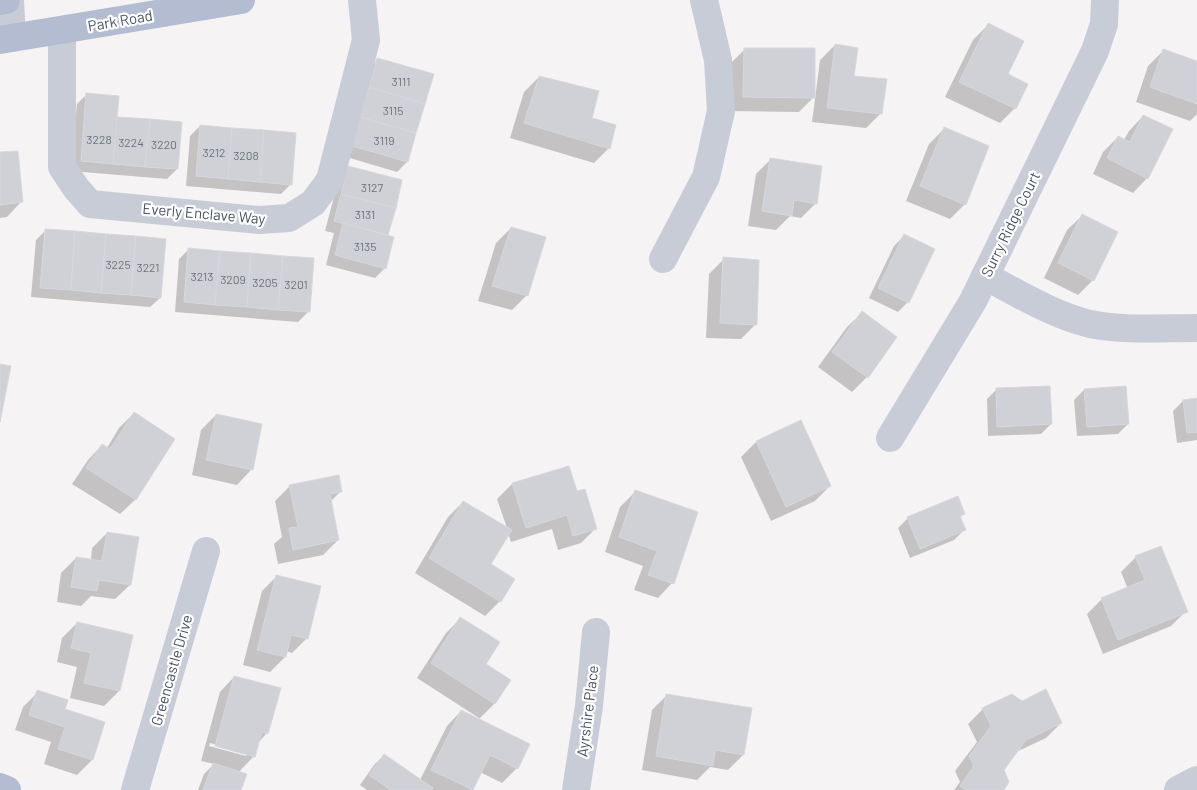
<svg xmlns="http://www.w3.org/2000/svg" width="1197" height="790" viewBox="0 0 1197 790" font-family="Barlow,sans-serif">
<rect width="100%" height="100%" fill="#f5f3f3"/>
<g fill="#0003" fill-rule="evenodd">
<path d="M988,25l18,50 9,33 -15,15 -55,-26 28,-57z"/>
<path d="M835,45l18,32 28,36 -15,15 -54,-6 8,-62z"/>
<path d="M745,49l69,48 -15,15 -70,-1 1,-47z"/>
<path d="M1163,51l34,12v51l-7,7 -54,-19 12,-36z"/>
<path d="M378,59l29,103 -10,10 -54,-16 25,-87z"/>
<path d="M539,77l51,42 19,29 -15,15 -84,-25 14,-46z"/>
<path d="M87,94l90,75 -10,10 -96,-8 6,-67z"/>
<path d="M1143,116l4,62 -14,15 -40,-19 10,-22 15,-15 6,3 5,-9z"/>
<path d="M200,126l91,58 -10,10 -95,-8 4,-50z"/>
<path d="M944,129l21,75 -15,15 -44,-18 23,-57z"/>
<path d="M0,154l21,48 -14,15 -7,1z"/>
<path d="M771,159l45,44 -15,15 -11,-2 -14,14 -28,-4 8,-52z"/>
<path d="M349,168l52,13 -14,55 -2,32 -10,10 -49,-13 8,-32 -9,-2 14,-53z"/>
<path d="M1082,216l11,64 -15,15 -34,-17 23,-48z"/>
<path d="M511,228l16,67 -15,15 -34,-9 18,-58z"/>
<path d="M46,230l114,68 -10,9 -119,-10 5,-57z"/>
<path d="M904,236l4,66 -10,10 -29,-14 25,-52z"/>
<path d="M189,249l119,63 -10,10 -123,-10 4,-53z"/>
<path d="M724,259l32,65 -15,15 -35,-1 3,-64z"/>
<path d="M862,313l34,24 -29,40 -15,15 -34,-25 29,-40z"/>
<path d="M997,389l54,35 -10,10 -53,2 -1,-37z"/>
<path d="M1084,390l44,34 -10,10 -41,2 -3,-36z"/>
<path d="M1197,399v41l-20,3 -4,-32 10,-10z"/>
<path d="M134,413l39,26 -38,61 -15,14 -48,-30 16,-24 14,-15 5,3 12,-20z"/>
<path d="M216,415l45,10 -10,45 -14,15 -45,-10 9,-45z"/>
<path d="M800,422l30,64 -15,15 -44,20 -30,-64 15,-15z"/>
<path d="M568,467l8,26 20,35 -15,15 -23,7 -6,-21 -41,13 -3,-9 -19,32 11,36 -15,15 -70,-43 33,-56 15,-15 44,26 -10,-29 15,-15z"/>
<path d="M290,486l51,5 -11,11 8,38 -15,15 -45,9 -4,-20 8,-7 -7,-36z"/>
<path d="M635,492l37,91 -14,15 -24,-8 9,-24 -38,-14 15,-45z"/>
<path d="M964,514l-5,4 5,12 -10,10 -44,18 -12,-30 10,-10z"/>
<path d="M107,533l23,52 -15,14 -24,-3 -10,10 -24,-4 4,-29 15,-15 15,3 1,-13z"/>
<path d="M1136,557l50,54 -15,15 -68,28 -16,-40 15,-15 26,-10 -7,-17z"/>
<path d="M277,576l30,62 -15,15 -6,-2 -1,6 -15,15 -27,-7 19,-74z"/>
<path d="M461,618l23,47 10,39 -15,15v-1l-62,-40 29,-45z"/>
<path d="M77,623l42,68 -15,15 -34,-8 7,-31 -20,-5 5,-24z"/>
<path d="M234,677l33,56 -9,10 -4,13 -16,17 2,17h-42l6,-16 10,-10 -13,-3 19,-69zM210,743l36,10v3l-37,-10z"/>
<path d="M38,692l25,18 41,13 -12,37 -15,15 -33,-11 7,-22 -36,-12 8,-23z"/>
<path d="M667,695l76,60 -15,15 -18,-3 -13,13 -55,-10 10,-60z"/>
<path d="M983,709l78,14 -15,15 -30,14 -13,18 -1,20h-48l6,-8 -5,-11 22,-29 -9,-18z"/>
<path d="M461,711l56,57 -15,15 -22,-11 -9,18h-104l-7,-5 14,-20 10,-10 36,25 27,-54z"/>
</g>
<g fill="#cfd1d7" stroke="#d7d7de">
<path d="M988,23l36,18 -16,33 20,10 -12,25 -57,-27z"/>
<path d="M835,44l23,4 -4,28 33,3 -5,35 -55,-6z"/>
<path d="M744,48h71v50l-72,-1z"/>
<path d="M1163,49l34,12v43l-47,-17z"/>
<path d="M377,58l57,16 -9,30 -56,-17z"/>
<path d="M539,76l60,15 -7,27 24,7 -6,24 -86,-26z"/>
<path d="M369,87l56,17 -9,29 -56,-16z"/>
<path d="M86,93l33,3 -6,68 -32,-3z"/>
<path d="M1143,115l30,14 -25,50 -41,-21 11,-22 12,6z"/>
<path d="M117,117l33,2 -5,48 -32,-3z"/>
<path d="M360,117l56,16 -8,29 -56,-16z"/>
<path d="M150,119l32,3 -4,47 -33,-2z"/>
<path d="M200,125l32,3 -4,51 -32,-3z"/>
<path d="M944,127l45,19 -23,59 -46,-19z"/>
<path d="M232,128l32,2 -4,52 -32,-3z"/>
<path d="M264,130l32,3 -4,52 -32,-3z"/>
<path d="M18,151l5,51 -23,3v-53z"/>
<path d="M770,158l52,8 -5,38 -23,-4 -2,16 -30,-5z"/>
<path d="M348,166l54,14 -6,28 -55,-14z"/>
<path d="M341,194l55,14 -8,27 -54,-14z"/>
<path d="M1082,214l36,18 -24,49 -36,-18z"/>
<path d="M343,223l51,14 -8,32 -51,-14z"/>
<path d="M511,227l35,10 -18,59 -36,-10z"/>
<path d="M45,229l30,2 -4,59 -31,-2z"/>
<path d="M75,231l31,3 -5,59 -30,-3z"/>
<path d="M106,234l30,2 -5,59 -30,-2z"/>
<path d="M904,234l31,15 -26,54 -31,-15z"/>
<path d="M136,236l30,3 -5,59 -30,-3z"/>
<path d="M188,248l32,3 -5,54 -31,-3z"/>
<path d="M220,251l31,2 -4,54 -32,-2z"/>
<path d="M251,253l32,3 -5,54 -31,-3z"/>
<path d="M283,256l31,2 -4,54 -32,-2z"/>
<path d="M723,257l36,3 -2,65 -37,-2z"/>
<path d="M862,311l35,26 -29,41 -36,-26z"/>
<path d="M0,364l11,2 -11,56z"/>
<path d="M1050,386l2,38 -55,3 -1,-39z"/>
<path d="M1126,386l3,38 -42,3 -3,-38z"/>
<path d="M1197,398v34l-10,1 -4,-33z"/>
<path d="M134,412l41,27 -39,61 -50,-32 16,-24 8,5z"/>
<path d="M216,414l46,10 -9,46 -47,-10z"/>
<path d="M801,420l30,66 -45,21 -30,-66z"/>
<path d="M569,466l8,25 8,-2 12,40 -24,7 -6,-21 -41,13 -14,-45z"/>
<path d="M339,475l3,17 -12,2 9,46 -46,10 -4,-22 9,-1 -9,-42z"/>
<path d="M635,490l63,22 -24,72 -26,-9 9,-24 -38,-14z"/>
<path d="M958,496l7,18 -5,2 6,14 -46,19 -13,-32z"/>
<path d="M463,501l49,29 -21,34 24,15 -14,23 -72,-44z"/>
<path d="M107,532l32,5 -8,48 -32,-5 -2,11 -26,-4 5,-30 26,4z"/>
<path d="M1161,546l27,66 -70,28 -17,-42 44,-18 -10,-24z"/>
<path d="M276,575l45,11 -13,53 -17,-4 -5,22 -29,-7z"/>
<path d="M460,617l40,25 -14,22 25,16 -16,24 -64,-41z"/>
<path d="M77,622l56,13 -13,56 -36,-8 7,-30 -20,-5z"/>
<path d="M234,676l47,12 -13,46 -6,-2 -7,25 -40,-11z"/>
<path d="M1046,689l16,34 -36,17 -22,30 5,12 -5,8h-38l-6,-4 14,-20 -5,-10 22,-30 -9,-18 30,-14 10,7z"/>
<path d="M37,690l31,10 -3,9 40,13 -12,38 -35,-11 7,-22 -36,-12z"/>
<path d="M666,694l86,14 -8,47 -29,-5 -2,16 -57,-10z"/>
<path d="M461,710l69,34 -12,25 -28,-14 -17,35 -42,-20z"/>
<path d="M384,754l49,34 -2,2h-40l-22,-15z"/>
<path d="M213,763l34,11 -6,16h-38z"/>
</g>
<g fill="none" stroke-linecap="round" stroke-linejoin="round">
<g stroke="#c7ccd7" stroke-width="28">
<path d="M10,0l2,38"/>
<path d="M62,30v137l14,21 14,16 169,16 30,-2 24,-15 17,-23 36,-140 -4,-40"/>
<path d="M663,259l43,-82 15,-66 -3,-51 -14,-60"/>
<path d="M985,276c34,18 68,39 105,48 34,7 72,4 107,4"/>
<path d="M890,438l83,-137 122,-250 9,-27 1,-24"/>
<path d="M135,790l71,-239"/>
<path d="M576,790l13,-84 7,-74"/>
<path d="M1178,790l19,-10"/>
</g>
<g stroke="#b3bcd1" stroke-width="28">
<path d="M0,1l6,-1"/>
<path d="M0,40l241,-40"/>
<path d="M0,787l7,3"/>
</g>
</g>
<g text-anchor="middle" dominant-baseline="central" stroke-width="4.5" stroke-linejoin="round" paint-order="stroke">
<g font-size="12" fill="#6b727e">
<text x="401" y="81">3111</text>
<text x="393" y="110">3115</text>
<text x="99" y="139">3228</text>
<text x="384" y="140">3119</text>
<text x="131" y="142">3224</text>
<text x="164" y="144">3220</text>
<text x="214" y="152">3212</text>
<text x="246" y="155">3208</text>
<text x="372" y="187">3127</text>
<text x="365" y="214">3131</text>
<text x="365" y="246">3135</text>
<text x="118" y="264">3225</text>
<text x="148" y="267">3221</text>
<text x="202" y="276">3213</text>
<text x="233" y="279">3209</text>
<text x="265" y="282">3205</text>
<text x="296" y="284">3201</text>
</g>
<g font-size="15" fill="#4a5261" stroke="#fff">
<text transform="translate(120 20) rotate(-10)">Park Road</text>
<text transform="translate(204 213) rotate(5)">Everly Enclave Way</text>
<text transform="translate(1010 224) rotate(-64)">Surry Ridge Court</text>
<text transform="translate(171 670) rotate(-74)">Greencastle Drive</text>
<text transform="translate(587 711) rotate(-83)">Ayrshire Place</text>
</g>
</g>
</svg>
